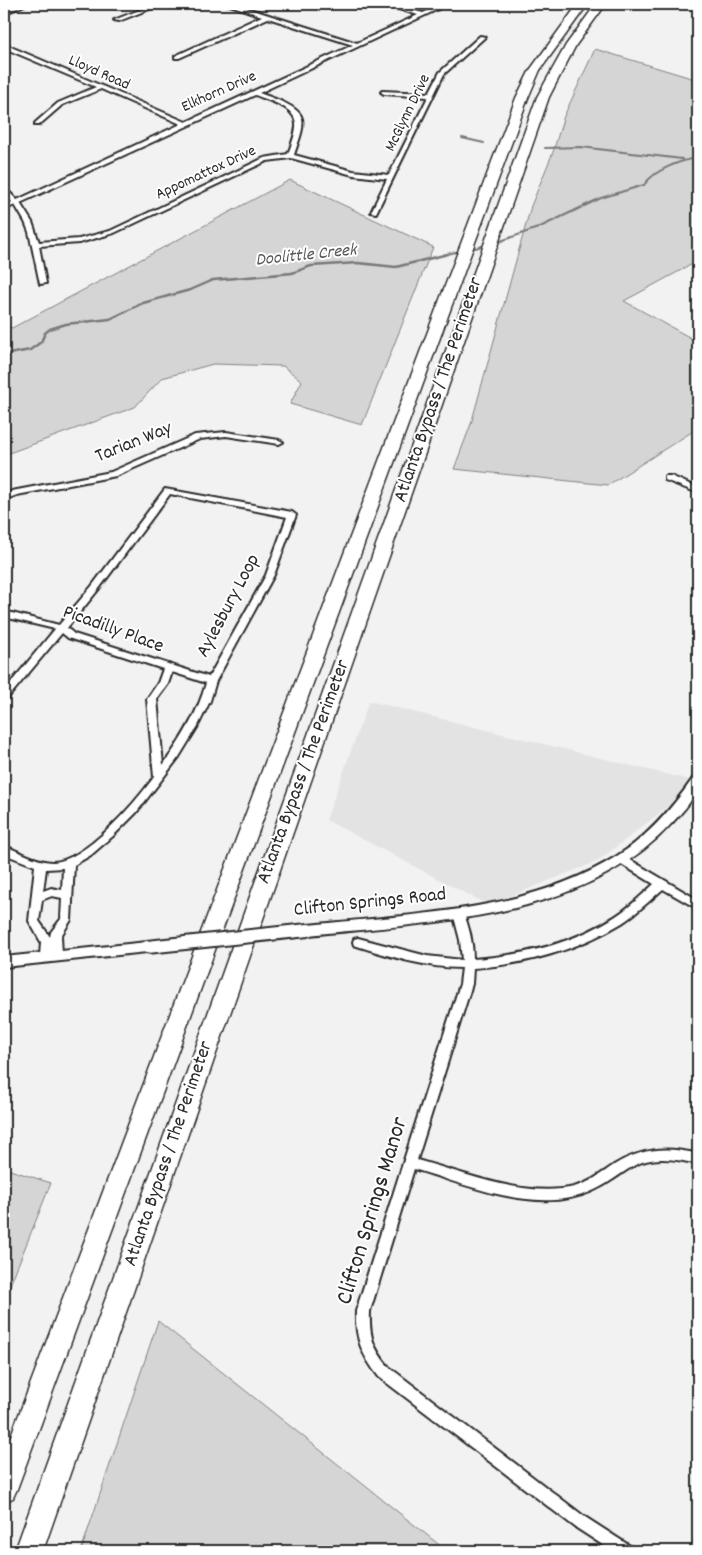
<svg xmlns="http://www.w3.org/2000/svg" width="702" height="1555" viewBox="0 0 702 1555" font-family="Dekko,sans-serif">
<rect width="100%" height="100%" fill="#f2f2f2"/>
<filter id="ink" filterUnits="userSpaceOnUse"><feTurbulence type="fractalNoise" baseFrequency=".02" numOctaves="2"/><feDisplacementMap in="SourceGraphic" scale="10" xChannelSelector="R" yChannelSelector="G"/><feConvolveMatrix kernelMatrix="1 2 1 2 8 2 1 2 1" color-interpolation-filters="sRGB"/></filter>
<g filter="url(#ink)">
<path fill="#e3e3e3" d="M369,701l329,81v1l-100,78 -110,44 -162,-85z"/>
<g fill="#d5d5d5" stroke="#808080">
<path d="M595,49l103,31v181l-74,40 74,41v86l-90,57 -154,-16 17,-45 60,-218 22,-54 11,-36z"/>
<path d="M290,180l143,67 -71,178 -72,-21 12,-23 -19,-15 -70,-2 -51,14 -27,29 -126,46 -5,-2v-126l8,3z"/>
<path d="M4,1168l47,15 -47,117z"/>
<path d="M158,1321l289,230h-366z"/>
</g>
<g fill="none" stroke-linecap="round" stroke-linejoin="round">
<g stroke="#787878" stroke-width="2">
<path d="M462,138l22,5"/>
<path d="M545,148l36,-1 101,12"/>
<path d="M495,243l43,-15 63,-30 43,-13c10,-15 37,-25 54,-27"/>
<path d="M471,249l16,-4"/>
<path d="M443,255l17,-4"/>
</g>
<path stroke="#787878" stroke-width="2.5" d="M4,355l26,-5 11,-8 4,-9 5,-4 16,-5 44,-5 33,-16 47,-13 23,-10 79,-7 19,-7 47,-3 38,4 52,-13"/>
<defs>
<g id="minor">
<path d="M20,4h7l-23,10v-4z"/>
<path d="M155,4h7l-43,17 -5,-1z"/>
<path d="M227,4h7l123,39 61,-28 -35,-11h7l33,9 20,-9h6l-190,89c11,4 37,12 42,23 5,10 -4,28 -7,39l59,16 36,4 39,-78 -44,-3 -3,-2 1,-1 47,2 11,-21 40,-36 5,1 -41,37 -68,139 -5,-1 16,-33 -34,-4 -62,-17 -24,3 -153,72 -35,10 -40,3 7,37 -6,1 -11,-52 -4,-10 -10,-17 -11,5v-4l8,-4 -8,-9v-5l2,1 11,11 164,-76 -80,-35 -39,16 -23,20h-4v-2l23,-20 38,-16 -92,-39v-4l182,78 167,-77 -85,-27 -89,40h-4v-2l87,-40zM255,95c14,6 43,12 41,32 -1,9 -5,19 -8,27l-24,4 -154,73 -31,8 -40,3 -7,-20 -12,-19z"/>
<path d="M226,432l53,8 4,2 -4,2 -53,-8 -26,3 -84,37 -99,19 -13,5v-5l8,-4 99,-19 84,-37z"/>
<path d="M665,476h6l27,12v5l-33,-13z"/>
<path d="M165,489l127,23 4,3 -22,60 -58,106 -6,20 -12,25 -19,31 -43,56 -23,23 -22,19 -17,10 -3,55 -10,16 1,19 -2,3 -4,1 -5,-3 -1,3h-8l-2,-3 1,-14 -12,-21 6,-55 -31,-12v-8c16,5 30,15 48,16 32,1 84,-60 102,-85l-7,-78 11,-16 5,-14 -95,-31 -6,-5 -55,66 -3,1v-9l51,-62 -51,-12v-6l55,14 33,-39zM170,494l117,23 -21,58 -57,102 -135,-43 -7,-6 31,-38zM172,672l34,11c-8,30 -24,56 -43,82l-6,-66 11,-15zM63,868l-1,22 -11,-2 -8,3 3,-22zM52,896l10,2 -1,21 -10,13 -1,5 -11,-16 3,-21z"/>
<path d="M622,855l76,45v9l-35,-20c-14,12 -26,24 -41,34 -44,27 -98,42 -149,45l-1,16 -55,176c47,13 108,38 157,27 15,-4 27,-13 40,-22 27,-17 53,-19 84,-11v10c-18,-4 -38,-8 -56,-2 -10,4 -18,10 -27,16 -13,9 -28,17 -45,20 -50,10 -109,-15 -156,-29l-44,142c-1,26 3,37 19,56l196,150 45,29 2,5h-20l-37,-24 -196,-150c-17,-22 -24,-38 -23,-66l104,-327 2,-16c-37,0 -73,-12 -108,-23l-1,-3 1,-3 4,-1 69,18 35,4 -2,-20 -7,-27 1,-3h8c7,15 11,33 11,49 49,-3 102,-16 143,-43 14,-9 26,-21 38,-32l-36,-22 -1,-3 1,-3z"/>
</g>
<g id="tertiary">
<path d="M698,776c1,19 -13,33 -26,47 -89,98 -242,99 -364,112l-5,-1 -2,-4 2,-4 5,-1c103,-11 219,-12 309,-69 31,-19 56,-49 77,-79z"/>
<path d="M147,942l5,1 2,4 -2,4 -5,1 -143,15v-10z"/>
</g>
<g id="motorway">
<path d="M578,4h10l-48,66 -12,28 -511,1391 -4,9 -9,4v-48l512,-1356 14,-28z"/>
<path d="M596,4h10l-30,41 -27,52 -506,1454h-28l522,-1454 29,-52z"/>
</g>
</defs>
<use href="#minor" stroke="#2b2b2b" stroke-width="4"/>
<use href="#tertiary" stroke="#2b2b2b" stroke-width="4"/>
<use href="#motorway" stroke="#2b2b2b" stroke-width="3"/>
<use href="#minor" fill="#fff" fill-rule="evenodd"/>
<use href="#tertiary" fill="#fff" fill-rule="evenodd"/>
<use href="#motorway" fill="#fff" fill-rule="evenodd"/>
<defs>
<path id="tertiary-bridge" d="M147,947l161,-17"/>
</defs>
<use href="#tertiary-bridge" stroke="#2b2b2b" stroke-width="16" stroke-linecap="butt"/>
<use href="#tertiary-bridge" stroke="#fff" stroke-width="12"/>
</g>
</g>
<g text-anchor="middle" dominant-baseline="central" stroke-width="4" stroke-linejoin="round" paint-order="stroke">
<g font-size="16" fill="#2b2b2b" stroke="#fff">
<text transform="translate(99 73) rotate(24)">Lloyd Road</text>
<text transform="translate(219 92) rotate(-24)">Elkhorn Drive</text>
<text transform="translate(408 113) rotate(-64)">McGlynn Drive</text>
<text transform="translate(206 173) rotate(-25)">Appomattox Drive</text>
</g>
<g font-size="18" font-style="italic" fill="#585858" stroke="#fff">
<text transform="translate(306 256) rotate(-6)">Doolittle Creek</text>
</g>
<g font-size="20" fill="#2b2b2b" stroke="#fff">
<text transform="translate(439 390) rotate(-71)">Atlanta Bypass / The Perimeter</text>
<text transform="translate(134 443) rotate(-22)">Tarian Way</text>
<text transform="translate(229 606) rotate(-62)">Aylesbury Loop</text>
<text transform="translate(113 630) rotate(20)">Picadilly Place</text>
<text transform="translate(304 772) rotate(-70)">Atlanta Bypass / The Perimeter</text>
<text transform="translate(370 903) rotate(-6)">Clifton Springs Road</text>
<text transform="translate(169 1154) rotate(-71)">Atlanta Bypass / The Perimeter</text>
</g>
<g font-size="24" fill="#2b2b2b" stroke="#fff">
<text transform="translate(373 1211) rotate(-73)">Clifton Springs Manor</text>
</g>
</g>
<rect width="702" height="1555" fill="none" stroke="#fff" stroke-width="20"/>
<rect x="10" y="10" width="682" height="1535" fill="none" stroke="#2b2b2b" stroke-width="2" filter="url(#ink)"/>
</svg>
